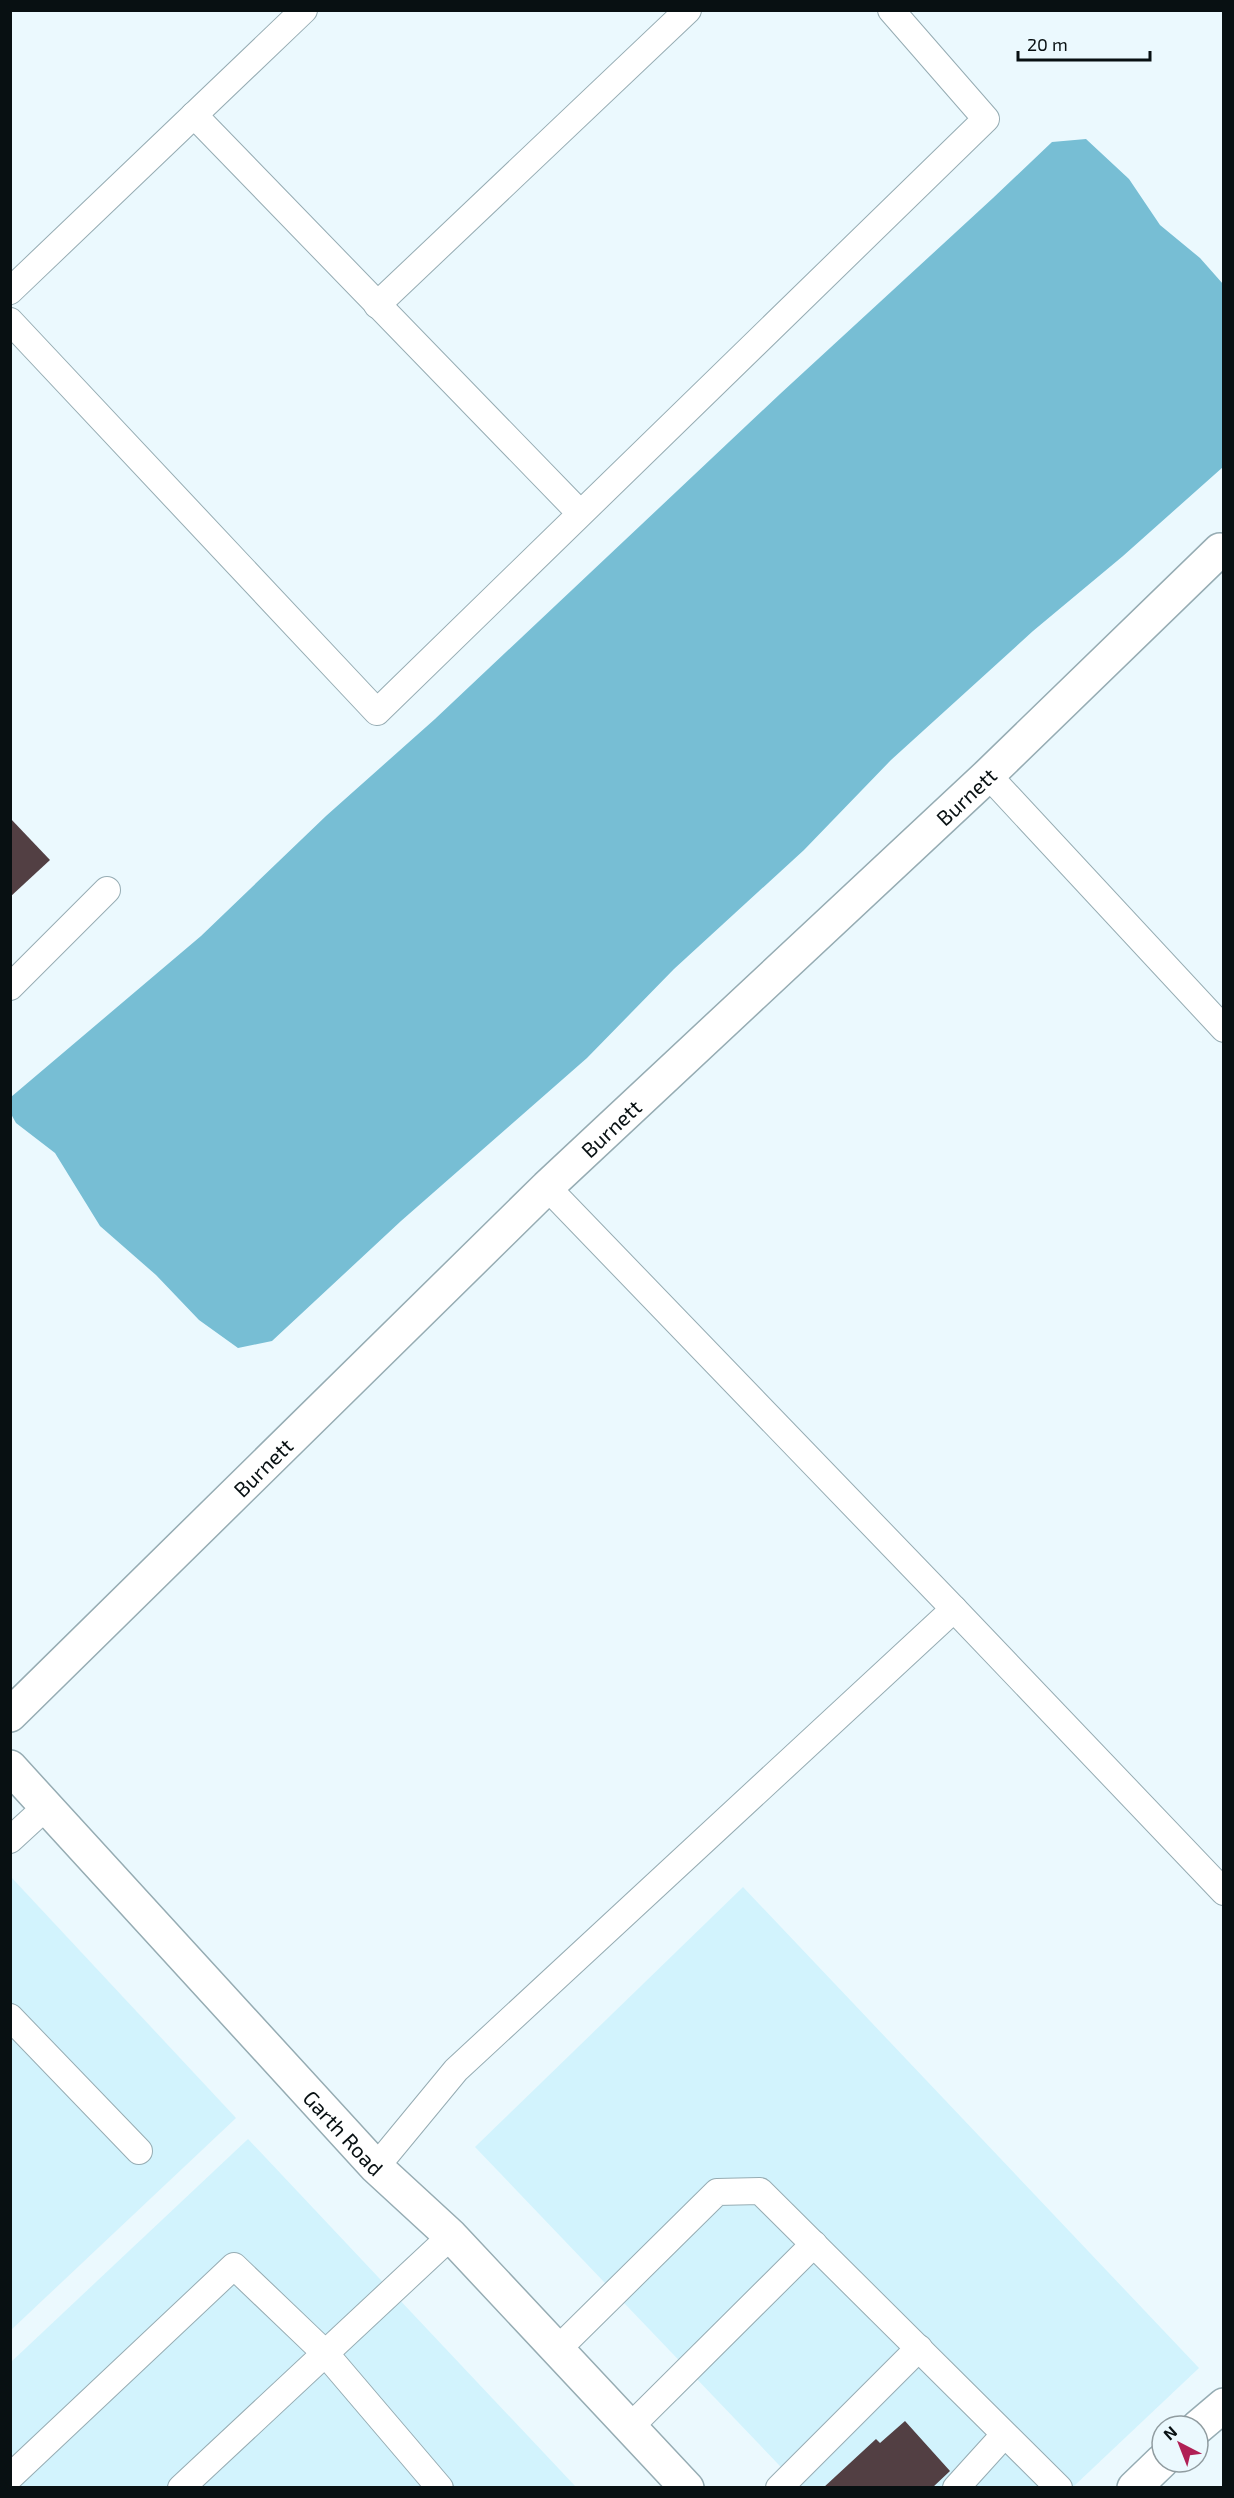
<svg xmlns="http://www.w3.org/2000/svg" width="1234" height="2498" viewBox="0 0 1234 2498" font-family="'Exo 2',sans-serif">
<rect width="100%" height="100%" fill="#ebf9fe"/>
<g fill="#d2f3fd">
<path d="M11,1877l225,241 -225,212z"/>
<path d="M743,1887l456,481 -126,119h-273l-325,-340z"/>
<path d="M248,2139l328,348 -565,1v-126z"/>
</g>
<path fill="#77bed4" d="M1086,139l43,40 31,46 40,33 23,26v183l-100,89 -90,75 -142,129 -87,90 -130,119 -87,89 -186,163 -129,120 -34,7 -39,-28 -43,-45 -56,-49 -45,-73 -39,-30 -5,-9v-17l190,-161 125,-120 109,-97 345,-325 213,-196 59,-56z"/>
<g fill="#523f43">
<path d="M10,818l40,42 -40,37z"/>
<path d="M905,2421l45,50 -18,17h-109l53,-49 4,4z"/>
</g>
<g fill="none" stroke-linecap="round" stroke-linejoin="round">
<defs>
<g id="service">
<path d="M194,115l386,398"/>
<path d="M10,291l294,-281"/>
<path d="M377,305l311,-295"/>
<path d="M10,321l367,391 609,-593 -95,-109"/>
<path d="M988,775l236,254"/>
<path d="M10,987l97,-97"/>
<path d="M547,1187l407,422 270,283"/>
<path d="M10,1840l37,-34"/>
<path d="M10,2017l129,134"/>
<path d="M376,2167l80,-97 498,-461"/>
<path d="M557,2350l160,-158 43,-1 299,297"/>
<path d="M630,2427l184,-183"/>
<path d="M10,2477l224,-211 91,87 115,135"/>
<path d="M181,2488l270,-252"/>
<path d="M779,2488l140,-140"/>
<path d="M956,2488l48,-53"/>
</g>
<g id="minor">
<path id="s1" d="M10,1715l537,-528 441,-412 232,-225"/>
</g>
<g id="secondary">
<path id="s2" d="M10,1767l366,400 75,69 236,252"/>
<path d="M1198,2427l26,-22"/>
<path d="M1134,2488l28,-27"/>
</g>
</defs>
<use href="#service" stroke="#96acb3" stroke-width="28"/>
<use href="#minor" stroke="#96acb3" stroke-width="36"/>
<use href="#secondary" stroke="#96acb3" stroke-width="36"/>
<use href="#service" stroke="#fff" stroke-width="26"/>
<use href="#minor" stroke="#fff" stroke-width="33"/>
<use href="#secondary" stroke="#fff" stroke-width="33"/>
</g>
<g text-anchor="middle" dominant-baseline="central" stroke-width="6" stroke-linejoin="round" paint-order="stroke">
<g font-size="21" fill="#081012" stroke="#ebf9fe">
<text stroke="none"><textPath href="#s1" startOffset="1326">Burnett</textPath></text>
<text stroke="none"><textPath href="#s1" startOffset="840">Burnett</textPath></text>
<text stroke="none"><textPath href="#s1" startOffset="354">Burnett</textPath></text>
<text stroke="none"><textPath href="#s2" startOffset="495">Garth Road</textPath></text>
</g>
</g>
<rect width="1234" height="2498" fill="none" stroke="#081012" stroke-width="24"/>
<g transform="translate(1180 2444) rotate(318)"><circle r="28" fill="#ebf9fe" stroke="#909ca0" stroke-width="1.5"/>
<path d="M0-4.5L10 22L0 15L-10 22Z" fill="#b02055"/>
<text y="-9" font-size="16" font-weight="bold" text-anchor="middle" fill="#081012">N</text>
</g>
<path d="M1018 51v9h132v-9" fill="none" stroke="#081012" stroke-width="3"/>
<text x="1027" y="51" font-size="18" fill="#081012" stroke="#ebf9fe" stroke-width="4.5" paint-order="stroke">20 m</text>
</svg>
